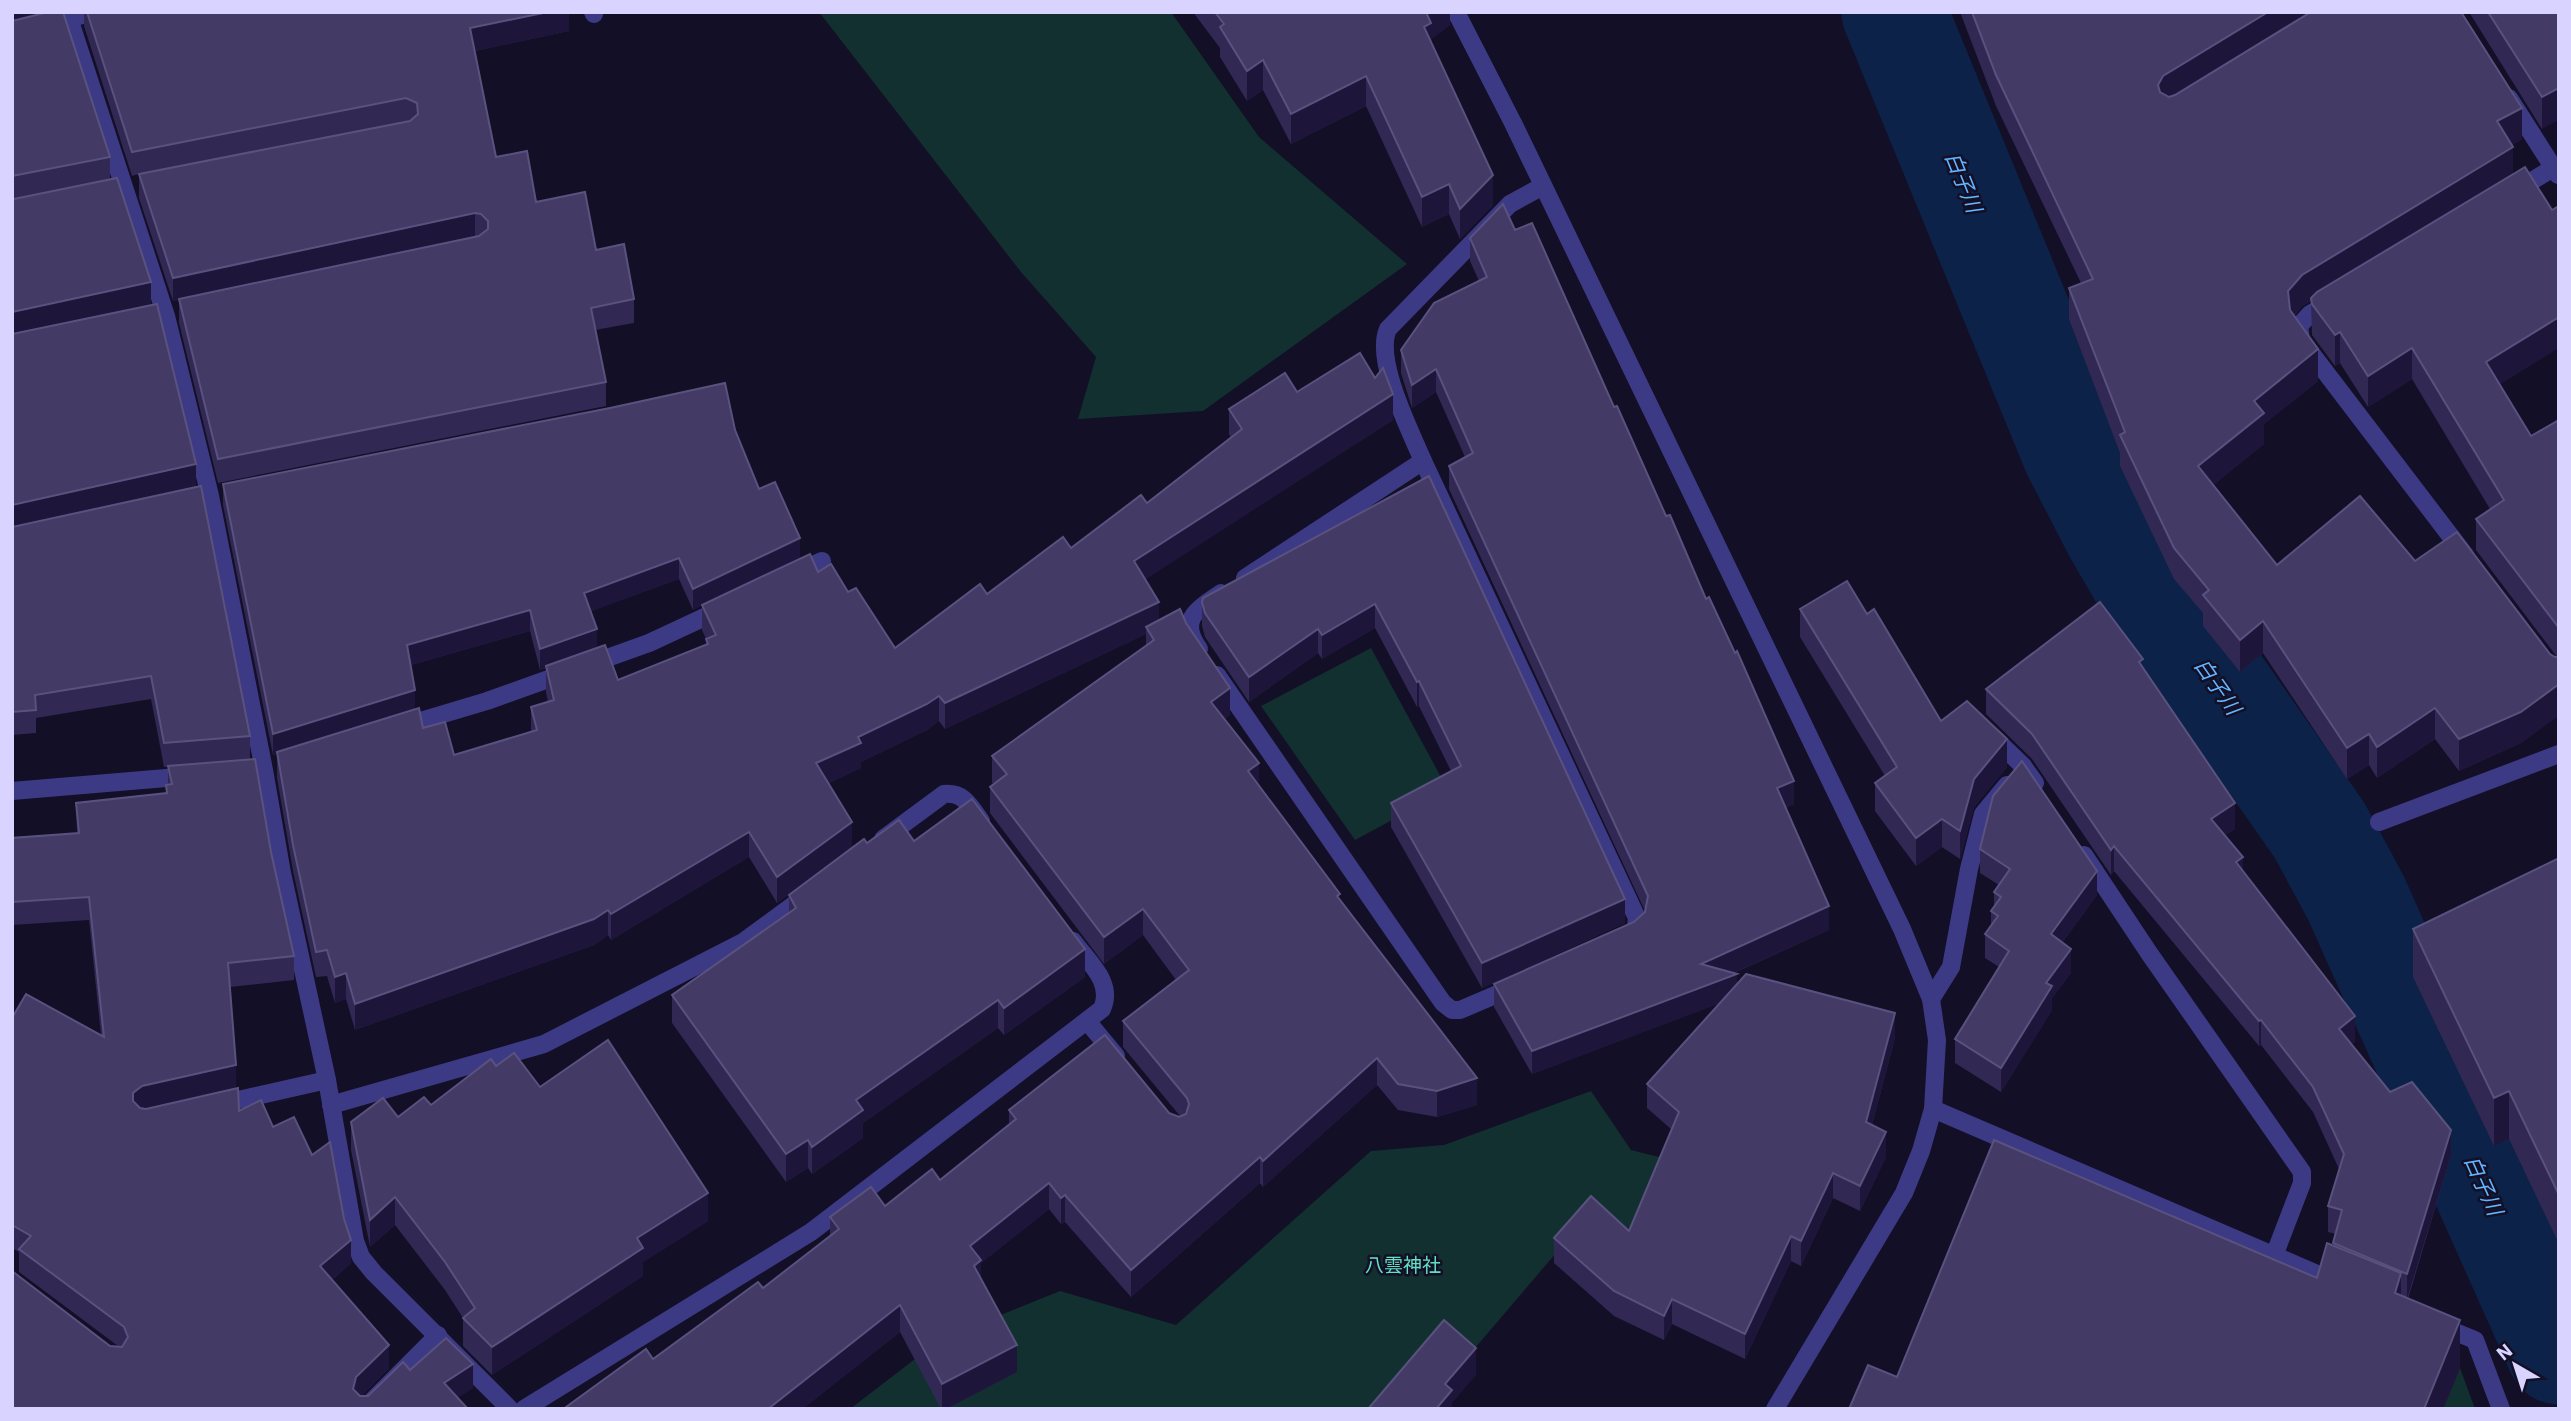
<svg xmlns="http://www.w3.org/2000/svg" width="2571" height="1421" viewBox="0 0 2571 1421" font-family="'IBM Plex Sans','Noto Sans JP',sans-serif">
<rect width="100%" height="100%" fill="#130f26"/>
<g fill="#12302f">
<path d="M819,12h352l88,125 148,127 -204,147 -125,8 18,-62 -75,-85z"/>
<path d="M1371,648l77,142 -93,50 -94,-134z"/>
<path d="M1591,1091l40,59 32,8 -34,71 -38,-17 -127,149 -84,48h-530l91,-70 119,-48 116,34 195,-174 73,-6z"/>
<path d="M2460,1368l15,41h-32z"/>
</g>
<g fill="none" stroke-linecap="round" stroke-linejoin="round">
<path stroke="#0c2248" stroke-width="105" d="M1894,12l181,441 41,79 25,43 179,256 36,67 203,454"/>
<g stroke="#3d3a85" stroke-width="18">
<path d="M67,12l99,304 44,180 54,274 18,103 45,207 28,161 6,16 13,16 136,136"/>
<path d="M593,12l1,2"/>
<path d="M1456,12l57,111 389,806 29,70 6,41 -4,69 -12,42 -17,42 -129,216"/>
<path d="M12,34l81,-22"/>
<path d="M2509,98l49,77"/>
<path d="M1543,186l-33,18 -122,125c-14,31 22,101 35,132l214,457 -1,10 -10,9"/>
<path d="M2514,192l39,-24"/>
<path d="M2331,302l-21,12 -11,12 2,14 164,215"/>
<path d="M794,574l28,-13"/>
<path d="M1245,578l178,-117"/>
<path d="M1199,649c-21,-30 -2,-39 22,-56"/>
<path d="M1217,675l226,328 9,7h8l54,-23"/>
<path d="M400,727l87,-26 162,-58 73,-34"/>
<path d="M1992,736l31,30 12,17"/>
<path d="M12,791l178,-15"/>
<path d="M2379,822l180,-68"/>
<path d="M883,839l61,-45c20,-2 26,12 37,27"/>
<path d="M2084,855l65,98 153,219v11l-28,73"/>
<path d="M1931,999l20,-32 18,-98 14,-55 24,-29"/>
<path d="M1087,1021l29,35"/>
<path d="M216,1105l111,-25"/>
<path d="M331,1105l213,-61 199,-102 64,-47"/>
<path d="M1933,1109l405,174"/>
<path d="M2438,1325l37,15 26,69"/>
<path d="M364,1409l74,-74"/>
<path d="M524,1409l287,-177 291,-223c12,-27 -14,-47 -29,-68"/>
</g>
</g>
<g fill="#312854" fill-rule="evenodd">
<path d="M12,12l98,145v23l41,126 45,181 54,249v23l44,197v24l-64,7 6,102 3,22 34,16 78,136 -19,17 57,88 -28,28h7l42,-26 63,18 -16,10 -445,11 98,-63h8l-99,-74v-20l-7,-4v-230l89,17 -12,-115 -77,5v-88l65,-4 -1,-30 90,-10v-8h2v-18h-4l-13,-68 -115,19v15l-24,2z"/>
<path d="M84,12h485v19l-94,20 21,106 40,45 60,48 38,49v24l-39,7 11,52v24l-388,77 -39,-160v-23l-6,1 -34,-103v-24l-7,2 -48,-150z"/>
<path d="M1193,12h257v13l-19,14v3l62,163 -33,34 -11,-25 -27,13 -56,-121 -75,38 -28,-54 -16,11 -27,-44v-9z"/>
<path d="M1960,12h501l61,127 -10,6 -12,239 31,52 28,-16v295l-38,28 -62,28 -24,-32 -58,39 -8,-13 -22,14 -84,-126 -23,19 -37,-46v-13l-29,-34 -54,-113v-13l-51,-134v-31l12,-5 -85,-177zM2311,301l1,34 23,31 5,-3 28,44 44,-28 78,130 -14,10v31l81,107h-2l-140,-96 -138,4 -64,-80 51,-41v-20l54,-43 -24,-65 8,-10z"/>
<path d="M2469,12h90l-17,117z"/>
<path d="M1470,238l324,566 -9,4 44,122 -95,43 3,11 158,54 -23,87 14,32 -26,54 -27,-13 -32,68 -10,-5 -46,98 -73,-35 -8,16 -50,-24 -60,-53v-25l75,-7 43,-101 -25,-22v-24l73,-81 -188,71 -38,-67v-23l140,-62 11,-11 -196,-422v-23l16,-9 -29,-65 -24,16 -11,-35v-23l78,-69 -9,-20z"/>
<path d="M1297,392l96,28 -248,159 14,41 27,3 44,92 -6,4 35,66 81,114 137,206 -40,12 -39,-7 -21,-25 -114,102 -3,-4 -129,114 -66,-75 -4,2 -12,-15 -68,54v15l36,94 -71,37h-5l-41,-77 -98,77h-236v-2l87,-48 110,-71 67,-52v-19l55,-11 55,-26 69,-55v-15l160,3 11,3 -57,-69v-26l53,-41 -33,-45 -39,29 -114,-151v-26l3,-3 -1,-2v-26l154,-110v-12l-201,95 -6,-8 -12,9 -66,32v6l-32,15 23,64 -75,56 -28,-46 -138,83 -3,-5 -14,10 -239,85 -9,-31 -11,4 -8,-27 -11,1 -23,-106 -16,-93v-24l-4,1 -50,-250v-21l512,-54 24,59 41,69 18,14 30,20 47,56 252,-145 84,-65 -2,-4v-25zM679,579l14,31 9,-5v25l4,9v6l-88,35 -21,-32 -6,-37zM530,631l10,39 6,-2v24l2,10 -17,5v25l-77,23 -31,-27 -8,-19 -4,-44z"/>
<path d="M1429,476l196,447 -143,65 -91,-161v-24l60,-32 -32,-65 -2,1 -42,-79 -53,31 -4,-6 -69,49 -44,-65 -3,-11v-24z"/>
<path d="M1800,609l67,5 74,107 66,46 -33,40 -14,52 -18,-12 -26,19 -41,-55v-28l10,-7 -85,-139z"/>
<path d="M2143,668l92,161 -10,6 18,35 112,172 -4,2 39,48 61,63 -43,144 52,69 -17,41h-594l48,-32 420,-99 16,-33 3,-11 -8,-2v-26l11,-37 -26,-57 -52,-67 -2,1 -145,-175 -3,4 -79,-116 -46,-45v-25z"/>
<path d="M914,841l171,136 -81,58 -6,-7 -135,95v15l-51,36 -4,-6 -22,14 -114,-159v-28l117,-82v-18l78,-52z"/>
<path d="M1980,849l117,46 -35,48 9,30 -19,25v12l-51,82 -46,-29v-24l44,-72 -14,-9v-24l6,-8v-15l3,-5v-14l5,-7 -19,-12z"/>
<path d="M2559,858v386l-50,-105 -15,7 -81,-169v-48z"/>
<path d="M496,1066l44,21 168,134 -65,41v14l-151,99 -29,-29v-28l-18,-28 -50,-65 -25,22 -19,-97v-28l47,-5 33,-12z"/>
</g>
<g fill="#1d163a">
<path d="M12,12h37l-37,10z"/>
<path d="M548,12h21v19l-99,21v-24z"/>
<path d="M1426,12h24v13l-19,14v14l-7,-26z"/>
<path d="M2268,12h51l-156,95 -5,-22 5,-9z"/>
<path d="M1263,60v30l-16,11v-30z"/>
<path d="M1366,76v30l-75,38v-30z"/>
<path d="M2559,88v32l-17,9v-32z"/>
<path d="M2522,108v31l-25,14v-32z"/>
<path d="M2513,147v32l-211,127 -14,16v-31l14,-16z"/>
<path d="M1493,175v30l-33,34v-30z"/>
<path d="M1449,184v30l-27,13v-30z"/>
<path d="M475,213v24l-302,64v-23z"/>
<path d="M151,282v24l-139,29v-23z"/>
<path d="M2559,317v31l-73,45v-31z"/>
<path d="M2340,332v31l-5,3v-31z"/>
<path d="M2412,348v31l-44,28v-31z"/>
<path d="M2318,349v32l-54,43v20l-66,54v-32l56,-65z"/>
<path d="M1436,369v23l-24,16v-23z"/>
<path d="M1393,394v26l-259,167v-26z"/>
<path d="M196,464v23l-184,41v-23z"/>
<path d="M800,538v21l-107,51v-21z"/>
<path d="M679,558v21l-95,35v-21z"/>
<path d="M1159,602v26l-13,-1v7l-201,95v-26z"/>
<path d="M1375,604v24l-53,31v-24z"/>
<path d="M530,610v21l-123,35v-21z"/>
<path d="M2263,621v32l-23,19v-32z"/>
<path d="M597,629v20l-57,21v-21z"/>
<path d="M1318,629v24l-69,49v-25z"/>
<path d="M1419,681v25l-2,1v-25z"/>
<path d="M2559,684v31l-38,28 -62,28v-32z"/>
<path d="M1230,688v27l-19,13v-26z"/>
<path d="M415,690v21l-142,44v-21z"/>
<path d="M939,696v25l-12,9 -66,32v6l-45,21v-26l42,-26z"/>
<path d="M2435,708v31l-58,39v-31z"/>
<path d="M2369,734v31l-22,14v-31z"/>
<path d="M2007,739v28l-33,40 -14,52v-28l14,-52z"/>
<path d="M1259,763v27l-11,-19z"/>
<path d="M1794,781v23l-17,7v-23z"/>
<path d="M2235,803v26l-24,16v-26z"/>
<path d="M1942,819v28l-26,19v-28z"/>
<path d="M852,822v25l-75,56v-26z"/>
<path d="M749,832v25l-138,83v-26z"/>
<path d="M2114,846v25l-3,4v-25z"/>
<path d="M2243,857v25l-7,-20z"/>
<path d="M2097,871v24l-46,63v-24z"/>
<path d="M1625,899v24l-143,65v-25z"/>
<path d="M1829,906v24l-125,56 33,-12v23l-205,77v-23l169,-87z"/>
<path d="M1143,909v26l-39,29v-27z"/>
<path d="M608,910v25l-14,10 -239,85v-26z"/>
<path d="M1085,949v28l-81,58v-27z"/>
<path d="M2071,949v24l-19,25v12l-51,82v-24l45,-85z"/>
<path d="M346,973v26l-11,4v-26z"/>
<path d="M998,1000v28l-135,95v15l-51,36v-27l44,-47z"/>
<path d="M1895,1013v25l-29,109v-25z"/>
<path d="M2355,1016v26l-16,12v-25z"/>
<path d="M2261,1020v25l-2,1v-25z"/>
<path d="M1377,1058v27l-114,102v-26z"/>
<path d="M236,1065v24l-103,28v-24l9,-7z"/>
<path d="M1477,1078v27l-40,12v-26z"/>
<path d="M2509,1091v48l-15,7v-48z"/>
<path d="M2451,1130v25l-44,144v-25z"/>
<path d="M1886,1132v25l-26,54v-25z"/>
<path d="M808,1140v28l-22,14v-28z"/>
<path d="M1260,1157v26l-129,114v-27z"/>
<path d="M1833,1173v25l-32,68v-25z"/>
<path d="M1049,1183v26l-68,54v24l-7,5 -4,-46z"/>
<path d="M708,1193v28l-65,41v14l-151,99v-28l145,-109z"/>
<path d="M1065,1195v27l-4,2v-26z"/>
<path d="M395,1197v28l-25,22v-27z"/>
<path d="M1791,1236v25l-46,98v-25z"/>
<path d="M351,1240v23l-31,27v-24z"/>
<path d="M2401,1273v48l-6,-28z"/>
<path d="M1672,1299v25l-8,16v-24z"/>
<path d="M900,1305v27l-98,77h-34z"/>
<path d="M2460,1320v48l-17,41h-19z"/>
<path d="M389,1345v23l-33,33 -3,-12 3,-12z"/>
<path d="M1017,1345v27l-71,37h-4v-25z"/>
<path d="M1476,1348v27l-24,28v6h-16l9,-25z"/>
<path d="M473,1364v24l-29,19v-24z"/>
</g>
<g fill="#433a66" stroke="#5a527e" stroke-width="2">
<path d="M48,12h15l47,145 -98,19v-155z"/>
<path d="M87,12h461l-78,16 26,129 31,-6 9,51 49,-10 11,58 28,-6 10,55 -43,9 15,74 -388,77 -39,-160 300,-63 9,-7v-8l-7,-7 -6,-1 -302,65 -34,-104 271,-53 8,-7 -1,-11 -11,-5 -274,54z"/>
<path d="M1215,12h211l5,11 -7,4 69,148 -33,34 -11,-25 -27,13 -56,-121 -75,38 -28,-54 -16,11 -27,-44 4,-3z"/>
<path d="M1972,12h296l-105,64 -5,9 2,7 9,5 6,-2 136,-83h150l61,96 -25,13 16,26 -211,128 -14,16 2,19 28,39 -64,52 10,12 -66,53 79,99 83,-69 55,65 42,-29 93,122 5,3h4v27l-38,28 -62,27 -24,-31 -58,39 -8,-13 -22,14 -84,-127 -23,19 -37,-45 6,-5 -35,-42 -54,-113 5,-3 -56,-144 24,-9 -97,-204z"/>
<path d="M2488,12h71v76l-17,9z"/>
<path d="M2525,167l27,43 7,-4v111l-73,45 45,74 28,-16v208l-83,-109 28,-19 -92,-152 -44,28 -28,-44 -5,3 -23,-31 -1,-6 6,-6z"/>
<path d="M117,178l34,104 -139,30v-114l2,1z"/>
<path d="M1503,204l12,26 17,-7 82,184 3,-1 49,110 4,-1 36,84 3,-2 26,56 2,-2 57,130 -17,7 52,118 -128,58 36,10 -205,77 -38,-67 140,-62 11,-10 3,-16 -199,-430 24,-13 -37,-84 -24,16 -11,-35 33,-47 53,-26 -17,-39z"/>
<path d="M157,304l39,160 -184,41v-171z"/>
<path d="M1360,353l15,25 8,-10 10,26 -259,167 25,41 -214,101 -6,-7 -12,8 -69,33 3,6 -45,20 36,59 -75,55 -28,-45 -138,82 -3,-4 -14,9 -239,85 -9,-31 -11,4 -8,-27 -11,2 -23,-107 -16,-93 142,-44 4,20 22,-6 9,33 83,-25 -6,-23 23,-7 -8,-34 59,-21 13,35 90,-36 -2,-5 10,-4 -14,-30 108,-51 8,18 13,-8 17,28 8,-4 39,60 85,-64 7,10 76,-57 8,11 70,-53 6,8 95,-74 -13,-20 56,-36 12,19z"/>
<path d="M725,383l10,47 24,59 16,-7 25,56 -107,51 -14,-31 -95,35 13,36 -57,20 -10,-39 -123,35 8,45 -142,44 -50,-250 387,-76z"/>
<path d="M1429,476l196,423 -143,64 -91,-160 70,-37 -42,-85 -2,1 -42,-78 -53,31 -4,-6 -69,48 -44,-64 -3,-11 1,-4z"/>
<path d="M201,486l49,250 -86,7 -13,-67 -116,19 1,15 -24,2v-185z"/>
<path d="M1847,581l20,33 7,-5 67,112 26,-20 40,38 -33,40 -14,52 -18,-12 -26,19 -41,-55 22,-16 -97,-158z"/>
<path d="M2100,602l43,57 -4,3 96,141 -24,16 32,38 -7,5 119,154 -16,13 51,63 22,-10 39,48 -44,144 -74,-31 9,-33 -14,-4 16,-52 -31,-67 -52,-67 -2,1 -145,-175 -3,4 -79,-116 -46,-45z"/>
<path d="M1180,609l6,14 44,65 -19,14 48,61 -11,8 92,123 -3,2 140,182 -40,13 -39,-7 -21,-26 -114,103 -3,-4 -129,113 -66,-75 -4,3 -12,-15 -79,63 11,14 -7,6 43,79 -75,39 -42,-79 -132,104h-201l-1,-2 80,-58 7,10 105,-77 5,6 76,-59 -9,-12 41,-30 14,19 47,-37 8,11 76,-61 -7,-9 96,-75 64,78 10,4 7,-3 3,-10 -2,-6 -64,-77 66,-51 -46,-61 -39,28 -114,-150 17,-13 -15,-18 162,-116 -8,-13z"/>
<path d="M255,759l16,93 23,104 -66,7 8,102 -94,21 -9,7v8l7,7 6,1 92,-21 1,23 22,-11 12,27 21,-10 18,38 18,-13 14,77 7,21 -31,26 69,79 -33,32 -3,12 7,7h8l35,-34 7,8 36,-32 27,26 -29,19 24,26h-456v-138l98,75 12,1 6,-10 -4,-10 -105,-78 12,-13 -19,-11v-207l14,-24 78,43 -15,-140 -77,5v-64l67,-5 -3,-30 91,-10 -1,-8 6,-1 -4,-18z"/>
<path d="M2022,761l75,110 -46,63 20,15 -25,34 6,3 -51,82 -46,-29 54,-88 -24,-17 13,-18 -7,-5 10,-14 -7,-5 16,-23 -30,-20 13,-53z"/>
<path d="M972,799l113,150 -81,59 -6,-8 -142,100 7,10 -51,37 -4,-7 -22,14 -114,-159 124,-87 -7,-13 75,-56 3,4 32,-23 15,21z"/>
<path d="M2559,858v337l-50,-104 -15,7 -81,-169z"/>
<path d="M1746,974l149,39 -29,109 20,10 -26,54 -27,-13 -32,68 -10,-5 -46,98 -73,-35 -8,17 -50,-25 -60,-53 37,-42 38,35 50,-119 -32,-28z"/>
<path d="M608,1040l100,153 -71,45 6,10 -151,99 -29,-29 12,-10 -30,-46 -50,-65 -25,23 -19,-98 32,-24 15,19 26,-20 7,8 60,-46 5,7 18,-13 26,34z"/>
<path d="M1994,1140l323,138 10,-35 74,30 -6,20 65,27 -36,89h-575l19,-44 29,12z"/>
<path d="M1444,1320l32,28 -31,36 7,6 -16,19h-68z"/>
</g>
<g text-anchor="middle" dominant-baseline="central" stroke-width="5" stroke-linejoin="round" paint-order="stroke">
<g font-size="19" fill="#5fe0c0" stroke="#130f26">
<text x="1403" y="1265">八雲神社</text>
</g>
<g font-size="21" font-style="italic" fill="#62b6ff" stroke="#130f26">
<text transform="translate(1964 182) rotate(68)">白子川</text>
<text transform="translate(2218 686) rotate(55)">白子川</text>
<text transform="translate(2484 1185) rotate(66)">白子川</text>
</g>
</g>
<rect width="2571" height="1421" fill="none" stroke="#d9d4ff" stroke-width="28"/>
<g transform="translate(2515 1365) rotate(321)" stroke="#130f26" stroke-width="5" paint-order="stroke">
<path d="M0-5L12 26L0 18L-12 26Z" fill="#d9d4ff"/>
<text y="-10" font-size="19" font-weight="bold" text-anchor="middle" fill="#d9d4ff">N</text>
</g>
</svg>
